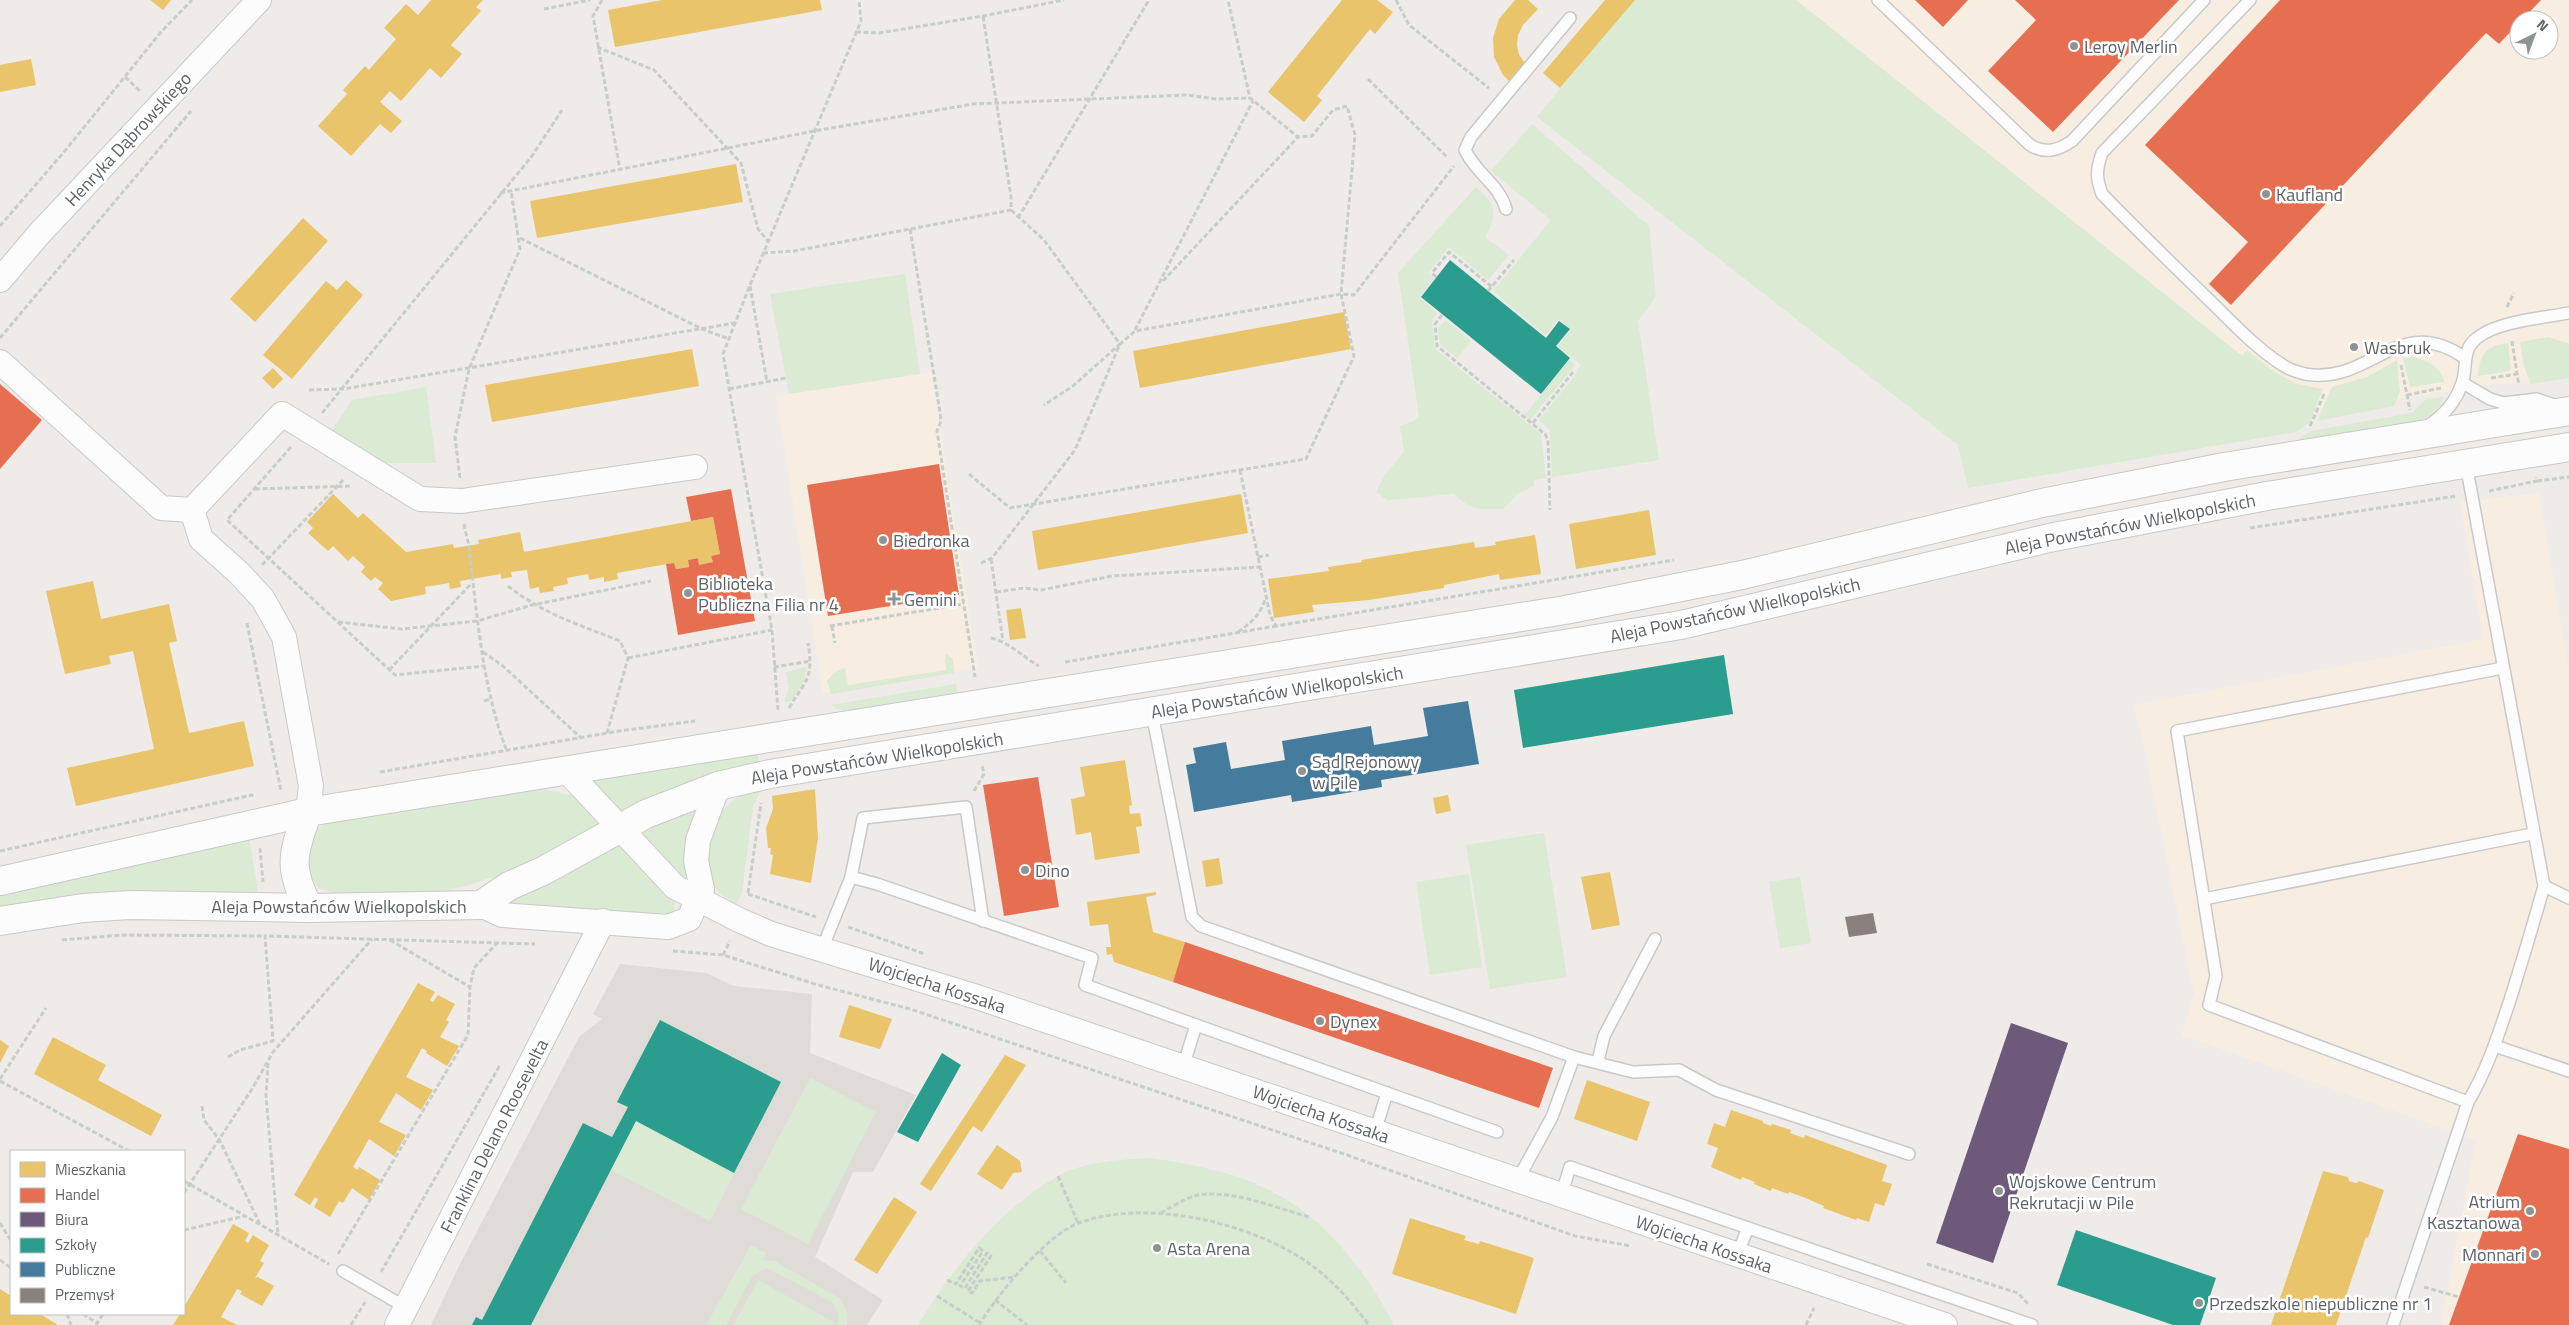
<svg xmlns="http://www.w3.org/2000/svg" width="2569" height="1325" viewBox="0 0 2569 1325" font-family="'Titillium Web',sans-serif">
<rect width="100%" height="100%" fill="#eeebe8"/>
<g fill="#f7eee1" fill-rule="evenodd">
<path d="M1796,0h773v374l-281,41 -8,-29zM2519,20h30v30h-30z"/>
<path d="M931,372l47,296 -155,25 -47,-297z"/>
<path d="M2539,493l30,178v654h-128l35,-185 -294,-105 12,-42 -52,-256 -9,-32 350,-66 -23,-137z"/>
</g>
<path fill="#dfdbd7" d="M620,964l86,9 28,13 78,8 -2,59 106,42 -43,77h-20l-38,85 68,43 -16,25h-436l29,-61 119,-227 23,-18 -9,-5z"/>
<g fill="#daead3">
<path d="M1634,0h162l446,356 5,-6 25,20 24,14 27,5 -13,33 -14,10 -328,56 -10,-43 -421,-328z"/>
<path d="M1532,124l117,102 7,70 -18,25 21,139 -107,17 -2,-47 -11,-10 34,-42 8,-13 -23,-19 13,-16 -12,-11 -14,16 -52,-44 58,-71 -60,-49z"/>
<path d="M1476,187c21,18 22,27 9,50l24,18 -21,25 -39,-33 -21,26 6,6 -15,18 18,16 -5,7 3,29 106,85 5,44 -12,2v6l-17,8 -14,15c-24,0 -31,2 -49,-15l-67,6 -11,-8 9,-17 19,-23 -4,-26 14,-5 5,-5 -21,-143z"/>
<path d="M905,274l15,100 -131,20 -19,-100z"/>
<path d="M1446,320l25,21 -14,17 -17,-14 -2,-15z"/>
<path d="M2548,337l21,7v34l-38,6 -7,-18 -4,-24z"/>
<path d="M2508,343l3,26 -1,2 -32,5c2,-23 7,-29 30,-33z"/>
<path d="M2413,357c14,4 28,9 31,25l-34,5 -7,-29z"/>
<path d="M1569,360l6,5 -45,55 -6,-4z"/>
<path d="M2397,360l3,32 -6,14 -77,15 15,-34 35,-10z"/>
<path d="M426,387l10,76h-53l-51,-33 20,-30z"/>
<path d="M2444,397c-6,13 -12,20 -27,25l-120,18 14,-9 101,-18 14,-14z"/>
<path d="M945,653l8,6 1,14 -123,21 -4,-13c5,-6 10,-12 18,-13l3,17 98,-15z"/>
<path d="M806,667c0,14 -7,23 -15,34l-7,1 5,-14 -3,-16z"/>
<path d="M956,684l1,7 -5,4 -104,16 -11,-2 -6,-4z"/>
<path d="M757,753l2,9 -55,14 -35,13 -48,23 -31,-33z"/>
<path d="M540,788l34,8 28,26 -60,35 -30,14 -44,14 -30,8 -97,3 -22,-8 -10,-13 -4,-13 10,-31 12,-8z"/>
<path d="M761,790l-8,16 -11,87 -6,11 -15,-10 -9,-10 -8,-27 13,-43 22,-18z"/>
<path d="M700,806l-11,25v55l-48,-53z"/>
<path d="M1544,833l23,144 -77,12 -24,-144z"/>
<path d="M249,837l9,55 -7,2 -173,1 -78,11v-11z"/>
<path d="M620,843l55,58 -2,13 -167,-8 -3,-4z"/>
<path d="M1469,874l13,93 -52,8 -14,-93z"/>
<path d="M1800,877l11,66 -31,5 -11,-66z"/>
<path d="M810,1078l66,34 -68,132 -67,-35z"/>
<path d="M636,1121l98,52 -24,48 -99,-51z"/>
<path d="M1151,1158c38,6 79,13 114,30 59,28 100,81 129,137h-476c37,-59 78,-113 140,-149 27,-15 63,-16 93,-18z"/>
<path d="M751,1245l15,8 -3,7 12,1 66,38 7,16 -1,10h-10l2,-11 -7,-12 -65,-34 -14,7 -27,50h-20z"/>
<path d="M758,1280l76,42 -1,3h-100z"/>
</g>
<g fill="#e9c46a">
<path d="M150,0h21l-8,10z"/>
<path d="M431,0h52l-7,7 5,4 -30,34 11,9 -21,24 -11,-10 -29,33 -11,-10 -10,11 22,19 -11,12 -11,-9 -29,32 -33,-30 29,-32 -4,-4 22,-24 4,4 27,-31 -12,-11 22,-24 12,11z"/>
<path d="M662,0h158l2,10 -207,37 -7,-37z"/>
<path d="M1342,0h35l16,12 -18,22 -5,-5 -53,67 5,4 -18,22 -36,-30z"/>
<path d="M1515,0h13l10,9 -15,16 -5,10 -1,10 2,10 7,9 -16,18 -7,-7 -9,-18 -1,-19 6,-19z"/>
<path d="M1605,0h30l-75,88 -17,-15z"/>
<path d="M31,59l5,26 -36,7v-27z"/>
<path d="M736,164l7,38 -206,36 -7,-37z"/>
<path d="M303,218l25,23 -73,81 -25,-23z"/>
<path d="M346,280l17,15 -71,84 -29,-24 63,-74 11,9z"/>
<path d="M1344,312l7,37 -211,39 -7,-37z"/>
<path d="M692,349l7,37 -207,36 -7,-37z"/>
<path d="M273,368l10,11 -10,10 -11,-11z"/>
<path d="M333,494l25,24 5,-5 43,39 47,-8 1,4 25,-4 -1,-4 42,-8 4,20 189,-35 7,37 -9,2 2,6 -14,3 -1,-7 -10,2 1,7 -13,2 -2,-6 -24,4 -33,6 1,6 -14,3v-5l-15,3 -1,-6 -21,4 1,6 -15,3 1,4 -14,2 -1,-6 -9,2 -3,-19 -16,2 1,5 -11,2v-5l-41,7 1,6 -11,2 -1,-6 -24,4 1,7 -35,7 -13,-12 5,-6 -8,-6 -4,4 -10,-9 4,-5 -12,-11 -5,5 -15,-15 -5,5 -20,-18 5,-5 -6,-6z"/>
<path d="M1241,494l7,39 -210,37 -6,-39z"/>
<path d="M1649,510l7,45 -80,14 -7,-45z"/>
<path d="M1535,535l6,39 -41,6 -1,-6 -55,11v3l-75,12 -57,5 2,7 -40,6 -6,-39 61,-8 -1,-4 34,-5 -1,-2 113,-18 1,6 21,-3 -1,-3z"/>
<path d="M93,581l8,38 68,-15 8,37 -8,2 20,90 55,-12 10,45 -178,40 -9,-38 87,-19 -21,-98 -24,5 2,8 -46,10 -19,-83z"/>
<path d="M1021,608l5,30 -16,2 -4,-30z"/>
<path d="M1125,760l7,45 -3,1 1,8 10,-1 1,6 1,7 -6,1 4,26 -45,7 -4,-28 -15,3 -5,-36 14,-3 -5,-29z"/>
<path d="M815,789l3,49 -7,45 -41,-9 3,-19 -3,-1 1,-6h-3l-2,-20 7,-19 -1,-13z"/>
<path d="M1448,795l3,16 -15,3 -3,-16z"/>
<path d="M1219,858l4,26 -17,3 -4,-26z"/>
<path d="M1610,872l10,53 -28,5 -11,-53z"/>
<path d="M1156,892v3l-10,2 7,35 32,10 -12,40 -59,-20 -2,-8 -5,1 -1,-8h5l-3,-23 -18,2 -3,-24z"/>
<path d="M418,983l17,9 -5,8 3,2 5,-7 17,9 -9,16 3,2 -9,15 19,9 -12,20 -21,-13 1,-2 -5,-3 -16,29 27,13 -12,20 -25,-17 -17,29 27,13 -12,21 -25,-17 -16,28 5,3 1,-3 21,13 -11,20 -17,-12 -9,15 -4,-2 -9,16 -16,-10 4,-8 -3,-2 -5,8 -16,-10z"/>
<path d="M849,1005l43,14 -12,30 -41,-12z"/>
<path d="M53,1037l53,28 -8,15 64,35 -11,21 -117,-62z"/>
<path d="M0,1040l9,6 -9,17z"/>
<path d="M1005,1055l21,10 -44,67 -9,-6 -42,65 -11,-7z"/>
<path d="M1587,1080l63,22 -13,39 -63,-22z"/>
<path d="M1731,1110l32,11v2l8,3 1,-2 19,6 -1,3 14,5 1,-3 82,30 -5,16 10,3 -8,22 -9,-3 -6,19 -12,-4 -1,2 -33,-12 1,-2 -21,-9 -14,-5 -1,2 -16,-6 -1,3 -17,-7 1,-2 -13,-5 -1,3 -30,-13 7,-19 -11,-4 7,-21 11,4z"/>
<path d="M997,1145l23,16 2,11 -9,1 -11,17 -25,-16z"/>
<path d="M2323,1171l25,6 1,4 7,2 3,-2 25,9 -16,48 -2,-1 -30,88h-65z"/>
<path d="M894,1197l23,15 -40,62 -23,-14z"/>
<path d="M1410,1218l56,18 -2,4 15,4 1,-3 54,17 -18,56 -124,-40z"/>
<path d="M233,1224l16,9 -4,8 3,2 5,-8 16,10 -9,16 4,2 -9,15 3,-1 16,9 -12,20 -22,-12 2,-3 -5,-2 -16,28 16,8h-64l7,-11h4v-7z"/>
<path d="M0,1289l11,7v18h29l18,11h-58z"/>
</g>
<g fill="#e76f51">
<path d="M1915,0h53l-25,27z"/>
<path d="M2015,0h164l-126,132 -65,-61 48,-51z"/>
<path d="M2280,0h261l-19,20h-3v3l-20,21 -13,-11 -255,272 -22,-21 39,-42 -103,-97z"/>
<path d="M0,384l42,36 -42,49z"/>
<path d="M939,464l20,131 -131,21 -21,-131z"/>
<path d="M731,489l24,132 -77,14 -12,-71 8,-1 2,6 13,-2 -1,-7 10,-2 1,7 14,-3 -2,-6 9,-2 -7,-37 -22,4 -5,-24z"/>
<path d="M1038,777l21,130 -55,9 -21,-131z"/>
<path d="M1185,942l368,126 -14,40 -366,-126z"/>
<path d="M2518,1134l51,15v176h-120z"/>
</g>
<path fill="#6d597a" d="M2011,1023l57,20 -75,220 -57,-20z"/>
<g fill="#2a9d8f">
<path d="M1450,260l96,78 13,-17 11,8 -14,17 14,12 -29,36 -120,-97z"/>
<path d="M1724,655l9,59 -210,34 -9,-58z"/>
<path d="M660,1020l121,62 -47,91 -98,-52 -105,204h-59l4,-8 6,3 101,-197 29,14 16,-30 -11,-5z"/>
<path d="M942,1053l19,12 -43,77 -21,-10z"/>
<path d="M2076,1230l140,48 -16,47h-27l-116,-40z"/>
</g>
<path fill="#457b9d" d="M1468,701l11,63 -98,16 1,7 -90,15 -1,-7 -97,17 -8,-47 10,-2 -3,-15 33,-6 5,27 54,-9 -3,-19 89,-15 3,19 54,-9 -5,-28z"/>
<path fill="#8a817c" d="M1873,913l4,20 -28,4 -4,-20z"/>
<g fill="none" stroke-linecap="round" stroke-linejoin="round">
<defs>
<g id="lane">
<path d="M1878,0l152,145c15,9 27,6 42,-4l132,-141"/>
<path d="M2250,0l-148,153c-6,17 -6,25 0,41 34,35 68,68 103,102 25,24 49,51 79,70 6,4 14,6 21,8 65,12 93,-63 160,-16"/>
<path d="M1506,209c-7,-25 -30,-35 -41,-59l6,-13 99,-119"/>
<path d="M2463,383l27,16 13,4 34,-4 20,7"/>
<path d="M2426,427c16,-10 30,-25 36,-44 6,-16 -1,-33 15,-45 21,-17 66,-20 92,-25"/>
<path d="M1152,713l40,204 9,9 373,131 59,15 46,-2 37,20 193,64"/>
<path d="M851,877l12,-59 103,-11 17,114"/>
<path d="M2544,886l25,12"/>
<path d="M2204,899l328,-65"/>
<path d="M822,949l29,-72 26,7 215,74 -7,27 111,40 -13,42"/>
<path d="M1196,1025l191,68 -12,39"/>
<path d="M2495,1046l74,25"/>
<path d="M1598,1061l6,-25 51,-97"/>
<path d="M1387,1093l110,39"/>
<path d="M2468,1102l-259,-97 7,-29 -39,-245 326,-63"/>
<path d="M1517,1181l35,-64 22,-60"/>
<path d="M1561,1196l9,-29 462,158"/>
<path d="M1737,1255l11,-27"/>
<path d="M343,1271l64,37"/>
<path d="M2393,1325l75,-223c19,-32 30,-66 42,-102 12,-38 23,-75 34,-114l-78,-422"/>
</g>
<g id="street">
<path d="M0,280l39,-46 220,-234"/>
<path d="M0,362l161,146 31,2 90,-96 138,85 42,2 233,-34"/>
<path d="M192,510l9,29 38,34 24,26 21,38 27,149 -3,26"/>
<path d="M566,770l109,117 64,33 32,14 206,63 968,328"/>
<path d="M481,905l21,10 166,12 21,-8 13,-30 -6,-28 2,-21 20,-54"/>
<path d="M397,1325l206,-404"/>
</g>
<g id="secondary">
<path d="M308,812c-16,41 -20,57 1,96"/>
<path d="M0,881l308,-69 1257,-202 177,-35 300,-72 182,-36 345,-56"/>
<path d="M0,921l83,-13 47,-3 179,3 172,-3 28,-19 34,-15 103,-57 72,-28 52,-12 911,-149 368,-87 218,-42 302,-49"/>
</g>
</defs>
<use href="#lane" stroke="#c9c9c9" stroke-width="14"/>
<use href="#street" stroke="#c9c9c9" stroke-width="26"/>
<use href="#secondary" stroke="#c9c9c9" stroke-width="30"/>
<g stroke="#c7cec9" stroke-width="3" stroke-dasharray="5 2.5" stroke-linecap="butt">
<path d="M602,0l-9,16 27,154"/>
<path d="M1396,0l13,25 80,63"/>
<path d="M544,9l46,-9"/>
<path d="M856,32l23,1 104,-17 81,-16"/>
<path d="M597,47l57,23 87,93 17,66 10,12"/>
<path d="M125,77l16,15"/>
<path d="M1368,79l80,79"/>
<path d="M500,193l314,-62 159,-27 214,-9 30,4 33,-1"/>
<path d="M1011,210l33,30 76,104 -47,42 -29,19"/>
<path d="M1018,218l131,-218"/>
<path d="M0,226l64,-74 97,-120 31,-32"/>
<path d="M910,229l30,183 1,9 -4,10 38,246"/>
<path d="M520,238l182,91 27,10"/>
<path d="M763,253l31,-2 217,-41v-13l-28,-181"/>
<path d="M1436,277l-4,-4 17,-21 43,35"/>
<path d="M1163,281l135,-144"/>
<path d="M750,286l17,96"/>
<path d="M1488,291l26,-31"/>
<path d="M2507,307l7,-14"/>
<path d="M1442,315l-7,9 2,22 108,88 3,6 2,70"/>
<path d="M1135,330l118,-229"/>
<path d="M0,338l191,-227"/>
<path d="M2512,341l5,33"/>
<path d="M2401,365l9,45"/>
<path d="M2491,378l26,-4 2,11"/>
<path d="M729,389l57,-11"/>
<path d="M309,390l34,-1 392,-66"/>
<path d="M2407,395l34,-7"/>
<path d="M322,413l210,-257 30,-46"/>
<path d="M1533,423l40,-51"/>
<path d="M2310,426l15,-34"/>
<path d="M291,447l-64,73 168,155 90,-9"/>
<path d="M1240,470l30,145 6,11 398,-66"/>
<path d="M969,474l41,34 296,-49 48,-103 -13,-62 14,-159 -8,-29 -14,4 -21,26 -14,1 -48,-39 -22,-98"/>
<path d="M460,478l-5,-41 14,-68 51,-120 -9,-58"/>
<path d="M2537,481l32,-4"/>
<path d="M255,489l96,-3"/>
<path d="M2489,491l48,-10 -1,-4"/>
<path d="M464,524c1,8 4,15 5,23 8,67 13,138 37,202"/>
<path d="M2250,528l206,-32"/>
<path d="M1258,557l11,-2"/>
<path d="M991,559l12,82"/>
<path d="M981,563l11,-5 83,-108 45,-106 15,-13 206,-37 13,1 100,-129"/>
<path d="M262,565l82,-86"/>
<path d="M508,586c37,29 70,38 112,55l8,17 -21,75"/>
<path d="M996,592l28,-4 17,2 71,-14 148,-9"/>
<path d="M338,622l64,7 75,-8 55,-16 119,-24"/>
<path d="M247,623l34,168"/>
<path d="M830,626l134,-22"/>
<path d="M832,626l3,17"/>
<path d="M1238,632c13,-9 23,-18 27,-33"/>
<path d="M991,638c18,4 32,19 48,28"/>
<path d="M483,652l20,14 77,71"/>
<path d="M628,658l144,-28"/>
<path d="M1065,662l211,-36 1,2"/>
<path d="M774,667l37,-6"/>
<path d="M389,670l82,-86"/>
<path d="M484,701l7,-2"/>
<path d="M789,708c17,-29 25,-29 19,-65"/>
<path d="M778,710l-6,-80 -49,-276 27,-69 111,-264 -2,-21"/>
<path d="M380,772l239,-41 76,-10"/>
<path d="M974,791l10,-17 -2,-9"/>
<path d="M260,848l3,34"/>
<path d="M0,851l252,-56v3"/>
<path d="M748,893l13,-90"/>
<path d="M748,894l68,23"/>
<path d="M848,927l77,27"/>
<path d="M62,940l60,-5 143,1"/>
<path d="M390,940l80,47"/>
<path d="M673,951l50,4 95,30 92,24 437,146 228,81 56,10"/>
<path d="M723,955l7,-14"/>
<path d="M228,1057l12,-7 33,-9 -8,-105 270,8"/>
<path d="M268,1063l-2,33 12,138"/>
<path d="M0,1079l46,-71"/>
<path d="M0,1081l129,70"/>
<path d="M202,1106l2,14 15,19 41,85"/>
<path d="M1058,1176l20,47"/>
<path d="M184,1181l145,83"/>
<path d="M184,1193l68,-104 21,-37 99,-113"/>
<path d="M1161,1213c14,-8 30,-19 46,-19 34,-1 70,14 102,23"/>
<path d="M0,1223l11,18"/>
<path d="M184,1230l61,-14"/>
<path d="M1040,1251l26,32"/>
<path d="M338,1254l130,-219 2,-48 4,-19 23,-25"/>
<path d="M0,1260l11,8"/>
<path d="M1927,1264l91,29 11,12"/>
<path d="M381,1272l119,-207"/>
<path d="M947,1280l9,4 23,-36 4,3 -23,35 5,2 22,-35 4,3 -23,35 4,2 8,-12 35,-4"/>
<path d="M2424,1287l35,10"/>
<path d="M937,1296l43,27"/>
<path d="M995,1300l32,25"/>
<path d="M67,1314l4,11"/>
<path d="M83,1314l14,9"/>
<path d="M96,1325l7,-11"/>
<path d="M351,1325l14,-23"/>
<path d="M979,1325c18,-30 67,-90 100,-102 71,-27 192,3 247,54 16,14 30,31 43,48"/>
<path d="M1806,1325l8,-17"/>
</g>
<use href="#lane" stroke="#fcfcfc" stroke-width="11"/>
<use href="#street" stroke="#fcfcfc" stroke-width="24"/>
<use href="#secondary" stroke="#fcfcfc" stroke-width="28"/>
</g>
<g fill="#909394" stroke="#fff" stroke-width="2">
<circle cx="2074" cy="46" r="5"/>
<circle cx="2266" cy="194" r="5"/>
<circle cx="2354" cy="347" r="5"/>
<circle cx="883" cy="540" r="5"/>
<circle cx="688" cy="593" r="5"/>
<path d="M891.5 591.5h5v5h5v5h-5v5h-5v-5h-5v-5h5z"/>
<circle cx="1302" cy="771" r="5"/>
<circle cx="1025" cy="870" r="5"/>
<circle cx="1320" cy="1021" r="5"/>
<circle cx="1999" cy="1191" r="5"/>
<circle cx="2530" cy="1211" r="5"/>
<circle cx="1157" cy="1248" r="5"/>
<circle cx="2535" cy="1254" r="5"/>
<circle cx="2199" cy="1303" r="5"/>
</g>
<g text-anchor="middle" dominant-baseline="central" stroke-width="5" stroke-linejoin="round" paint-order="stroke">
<g font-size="18" fill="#5d6367" stroke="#fff" text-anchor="start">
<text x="2084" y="46">Leroy Merlin</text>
<text x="2276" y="194">Kaufland</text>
<text x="2364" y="347">Wasbruk</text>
<text x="893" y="540">Biedronka</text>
<text x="698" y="583">Biblioteka<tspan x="698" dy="21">Publiczna Filia nr 4</tspan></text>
<text x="904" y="599">Gemini</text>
<text x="1312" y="761">Sąd Rejonowy<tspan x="1312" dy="21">w Pile</tspan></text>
<text x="1035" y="870">Dino</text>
<text x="1330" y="1021">Dynex</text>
<text x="2009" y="1181">Wojskowe Centrum<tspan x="2009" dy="21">Rekrutacji w Pile</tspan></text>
<text x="2520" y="1201" text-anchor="end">Atrium<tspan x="2520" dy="21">Kasztanowa</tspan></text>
<text x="1167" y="1248">Asta Arena</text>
<text x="2525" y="1254" text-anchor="end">Monnari</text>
<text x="2209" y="1303">Przedszkole niepubliczne nr 1</text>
</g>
<g font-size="18" fill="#5d6367" stroke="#fff">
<text transform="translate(128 139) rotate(-47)">Henryka Dąbrowskiego</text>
<text transform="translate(2130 524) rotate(-11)">Aleja Powstańców Wielkopolskich</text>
<text transform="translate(1735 610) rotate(-12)">Aleja Powstańców Wielkopolskich</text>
<text transform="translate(1277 692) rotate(-9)">Aleja Powstańców Wielkopolskich</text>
<text transform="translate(877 758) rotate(-9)">Aleja Powstańców Wielkopolskich</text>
<text x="339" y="906">Aleja Powstańców Wielkopolskich</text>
<text transform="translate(937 985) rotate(18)">Wojciecha Kossaka</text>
<text transform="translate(1321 1114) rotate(19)">Wojciecha Kossaka</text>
<text transform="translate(494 1136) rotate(-63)">Franklina Delano Roosevelta</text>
<text transform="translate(1704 1244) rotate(19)">Wojciecha Kossaka</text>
</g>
</g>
<rect x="10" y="1150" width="175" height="165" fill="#ffffff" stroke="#bec1c2"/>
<rect x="20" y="1162" width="25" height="15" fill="#e9c46a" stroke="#bec1c2"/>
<text x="55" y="1175" font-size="15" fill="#5d6367">Mieszkania</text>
<rect x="20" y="1188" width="25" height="15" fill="#e76f51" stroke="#bec1c2"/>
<text x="55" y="1200" font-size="15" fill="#5d6367">Handel</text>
<rect x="20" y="1212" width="25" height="15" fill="#6d597a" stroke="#bec1c2"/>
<text x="55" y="1225" font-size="15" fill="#5d6367">Biura</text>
<rect x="20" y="1238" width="25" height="15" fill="#2a9d8f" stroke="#bec1c2"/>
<text x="55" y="1250" font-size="15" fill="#5d6367">Szkoły</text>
<rect x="20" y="1262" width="25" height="15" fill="#457b9d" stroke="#bec1c2"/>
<text x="55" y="1275" font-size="15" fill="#5d6367">Publiczne</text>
<rect x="20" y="1288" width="25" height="15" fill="#8a817c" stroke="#bec1c2"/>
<text x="55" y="1300" font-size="15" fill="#5d6367">Przemysł</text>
<g transform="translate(2534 35) rotate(42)"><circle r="24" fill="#ffffff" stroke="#bec1c2"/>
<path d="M0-4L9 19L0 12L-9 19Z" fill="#909394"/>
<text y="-8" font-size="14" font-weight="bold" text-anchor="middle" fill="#5d6367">N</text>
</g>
</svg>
